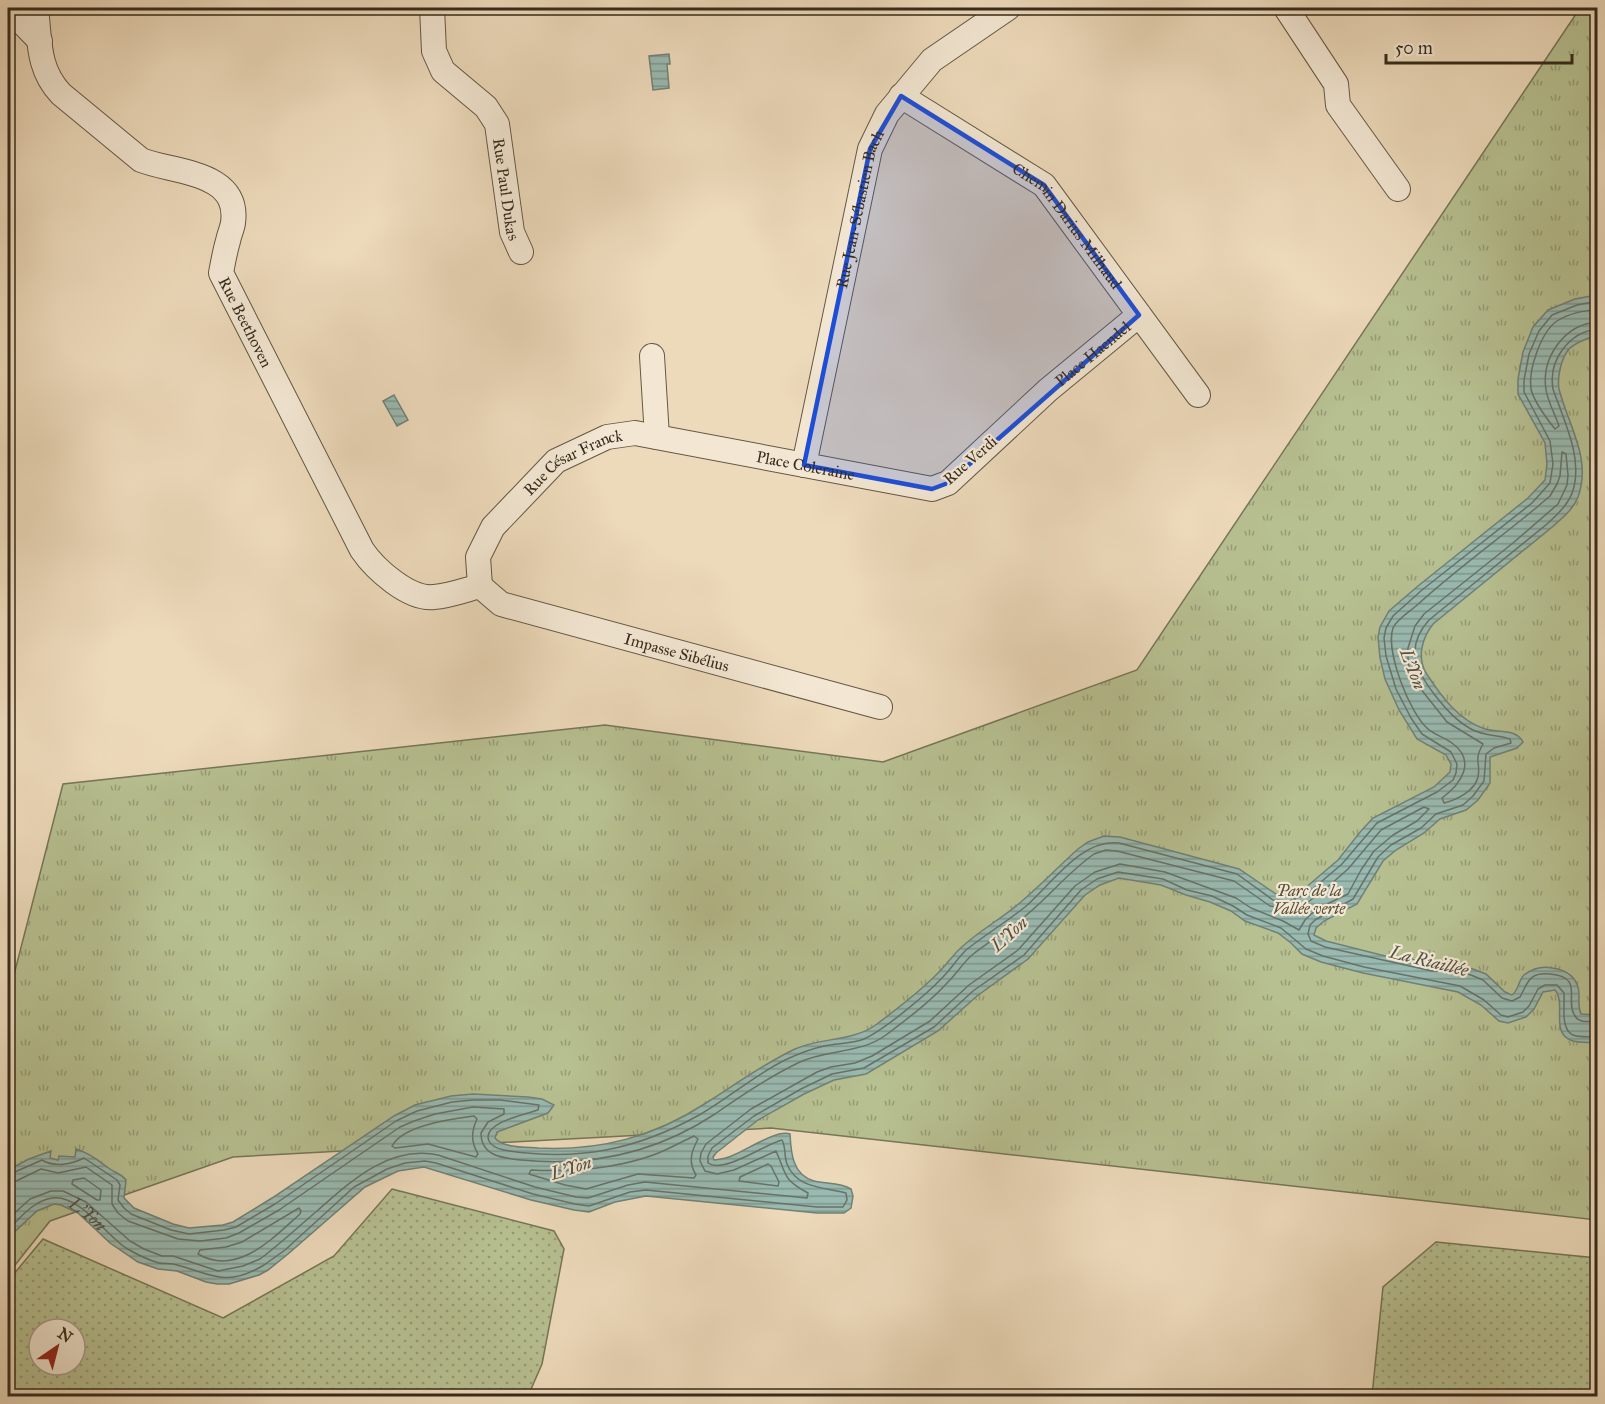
<svg xmlns="http://www.w3.org/2000/svg" width="1605" height="1404" viewBox="0 0 1605 1404" font-family="'IM FELL Great Primer',serif">
<defs>
<pattern id="grass-dots" width="8" height="8" patternUnits="userSpaceOnUse" patternTransform="scale(1.5)"><rect width="8" height="8" fill="#b7c091"/><path d="M2 2h.1M6 6h.1" fill="none" stroke="#969c76" stroke-width="1.8" stroke-linecap="round"/></pattern>
<pattern id="park-tufts" width="24" height="20" patternUnits="userSpaceOnUse" patternTransform="scale(1.5)"><rect width="24" height="20" fill="#b7c091"/><path d="M3 7l-1-3M5 7V3M7 7l1-3M15 17l-1-3M17 17v-4M19 17l1-3" fill="none" stroke="#969c76"/></pattern>
<pattern id="water-rules" width="6" height="5" patternUnits="userSpaceOnUse" patternTransform="scale(1.5)"><rect width="6" height="5" fill="#99bab1"/><path d="M0 2.5h6" fill="none" stroke="#7e978f"/></pattern>
</defs>
<rect width="100%" height="100%" fill="#eddabb"/>
<filter id="stains"><feTurbulence type="fractalNoise" baseFrequency=".00333" numOctaves="4"/><feColorMatrix values="0 0 0 0 .2 0 0 0 0 .09 0 0 0 0 .02 0 0 0 .5 -.17"/></filter>
<radialGradient id="worn" r=".72"><stop offset=".6" stop-color="#630" stop-opacity="0"/><stop offset="1" stop-color="#630" stop-opacity=".3"/></radialGradient>
<g fill="url(#grass-dots)" stroke="#767657" stroke-width="1.5" fill-rule="evenodd">
<path d="M392,1189l162,42 10,18 -22,115 -14,32h-520v-115l35,-42 180,79 111,-62zM39,1329h36v36h-36z"/>
<path d="M1436,1242l161,16v138h-225l11,-109z"/>
</g>
<path fill="url(#park-tufts)" stroke="#767657" stroke-width="1.5" d="M1580,8h17v1212l-826,-92 -538,29 -183,64 -42,53v-276l55,-214 542,-59 278,37 254,-92z"/>
<g fill="url(#water-rules)" stroke="#718176" stroke-width="1.5">
<path d="M669,54l1,10h-3l2,24 -16,2 -4,-34z"/>
<path d="M1597,295v40c-9,3 -21,7 -28,14 -8,9 -12,29 -10,40 9,36 33,69 19,108 -5,13 -17,22 -27,31l-118,96c-11,14 -16,33 -7,49 15,23 32,47 59,56 13,4 31,-1 38,13l-6,6 -27,9v26l-12,17 -12,10 -26,9 -16,14 -28,17 -13,11 -26,43 -33,17 -8,7 -2,7 12,6 67,17h15l25,7h22l18,4 13,5 19,18 7,3c7,-5 6,-14 12,-20 8,-6 18,-9 28,-7 15,2 27,10 27,27 0,8 -1,12 2,19l16,1v28c-7,-1 -16,0 -24,-2 -24,-7 -6,-37 -18,-51l-12,2 -9,17 -8,8 -18,6 -9,-2 -18,-16 -23,-13 -95,-19 -42,-11 -19,-8 -11,-11 -13,-10 -33,-12 -14,-10 -21,-9 -24,-7 -25,-10 -42,-7 -19,7 -15,10 -57,64 -51,37 -39,35 -72,43 -32,6 -30,14 -46,26 -42,33 -3,4 1,3c5,-1 10,-1 15,-3 15,-5 47,-28 61,-23 1,18 2,41 24,47 12,3 26,1 37,8l2,7 -2,12 -7,5h-27l-171,-17 -31,6 -26,10 -15,-2 -43,-10 -107,-33 -26,4 -33,16 -77,67 -20,16 -9,5 -30,9h-12l-11,-2 -29,-11 -19,-2 -20,-7 -28,-19 -32,-30 -17,-8 -7,-1 -17,7 -29,27v-68l21,-11 22,-8 -1,7 8,2 1,-4 16,1 1,-8c15,5 21,11 34,20 6,4 11,5 16,11l-2,18 10,10 39,16 16,4 34,-3 10,-3 39,-24 122,-82 21,-11 36,-9 22,-2 55,3 14,2 12,6 -6,8 -51,19 -2,6c8,10 30,9 43,10 62,3 116,-11 168,-45 29,-18 57,-39 89,-54 27,-12 58,-7 82,-25 20,-15 41,-31 59,-49 10,-9 17,-21 28,-30 18,-16 40,-28 58,-44 19,-16 37,-35 56,-52l10,-7 16,-6 16,1 119,32 37,25 8,2 11,-2 9,-5 34,-29 23,-29 12,-13 61,-31 16,-15 1,-8 -5,-9 -29,-16 -18,-29 -14,-31 -5,-21 -2,-21 2,-10 9,-16 29,-25 110,-88 17,-18 2,-16 -2,-21 -27,-49v-15l5,-27 10,-25 15,-17 27,-11z"/>
<path d="M394,395l14,25 -11,6 -14,-25z"/>
</g>
<g fill="none" stroke-linecap="round" stroke-linejoin="round">
<g stroke="#687267" stroke-width="1.5">
<path d="M1598,309c-14,2 -29,4 -41,12 -16,11 -29,49 -26,68 3,13 16,30 24,40l4,-3c-4,-12 -11,-24 -13,-36 -5,-32 18,-66 52,-68"/>
<path d="M1598,329c-29,3 -50,31 -45,60 2,7 6,15 8,22 9,24 19,50 13,76 -4,16 -15,26 -27,37l-118,96c-24,27 -14,49 5,74 11,14 21,26 37,35 13,7 26,6 39,10l1,4 -17,5 -8,6 -2,27 -11,15 -10,9 -27,9 -15,14 -30,17 -13,12 -25,42 -38,21 -5,5 -2,9 3,7 14,6 107,24h22l17,4 12,5 19,18 10,3 8,-4c8,-14 8,-25 30,-23 35,3 14,26 25,42 5,8 15,5 23,5"/>
<path d="M1562,452l4,2 2,21 -1,10 -9,19 -45,39 -89,71 -9,12 -7,22v15l3,10 9,15 27,34 36,22c-10,18 -2,17 -5,33 -3,14 -22,23 -34,26l-2,-5c19,-14 35,-37 10,-55 -8,-6 -17,-8 -24,-14 -18,-15 -43,-78 -35,-101 4,-9 16,-16 23,-22 38,-35 80,-65 120,-98l14,-12 7,-12 3,-8z"/>
<path d="M474,1116l3,3c-6,13 -6,23 1,35l-2,3 -48,-13 -33,4 -3,-2c11,-21 60,-27 82,-30z"/>
<path d="M694,1136l4,3c-7,13 -10,23 -2,36l-2,3 -56,-4 -52,15 -21,-4 -36,-11 2,-4c43,2 85,-1 125,-16 13,-5 25,-12 38,-18z"/>
<path d="M768,1164l3,2 8,16 -1,4 -39,-5 1,-4z"/>
<path d="M8,1175l34,-15c13,8 30,4 42,-2l33,22 3,5 -2,15 6,8 7,6 40,16 18,4 35,-4 12,-3 39,-23 121,-83 21,-10 35,-9 21,-2h27l39,5 -1,5c-12,4 -57,13 -49,31 3,6 10,8 15,9 73,12 133,0 197,-36 29,-17 54,-39 84,-54 13,-6 25,-11 39,-14 13,-3 27,-2 40,-7 20,-9 63,-45 78,-61 9,-9 15,-19 24,-28 19,-15 40,-28 59,-43 26,-22 56,-69 94,-64l118,31 36,26 17,1 18,-8 34,-29 35,-41 60,-31 16,-12 3,-7 1,-9 -6,-12 -29,-18 -11,-16 -15,-29 -10,-33 -2,-18 2,-10 7,-12 29,-26 110,-87 18,-20 3,-19 -3,-23 -26,-49v-12l5,-26 10,-23 13,-16 25,-10 21,-4"/>
<path d="M84,1178l17,12 -1,10h-3l-25,-16 1,-4z"/>
<path d="M8,1182h6l27,-13 17,4 28,-6 26,18v19l6,9 10,8 50,18 22,2 26,-3 13,-5 40,-23 121,-83 14,-6 21,-7 38,-7 31,2v5l-16,8 -7,11c0,23 21,25 40,27 70,7 135,-7 194,-46 27,-19 55,-38 85,-52 28,-13 60,-8 86,-27 21,-16 44,-33 62,-53 9,-9 15,-19 24,-27 19,-15 40,-27 58,-43 22,-19 41,-42 64,-58l12,-4 11,1 117,30 36,25 21,3 16,-6 24,-19 17,-15 33,-39 43,-23 5,2 -12,12 -24,14 -19,16 -13,19 -13,24 -21,10 -16,10 -6,6 -6,10 -16,-9 -32,-13 -15,-10 -71,-26 -45,-8 -25,8 -20,14 -57,64 -49,35 -39,36 -58,35 -17,7 -24,4 -14,5 -66,37 -45,35 -5,9 -1,8 5,10 12,3 17,-4 42,-19c11,24 6,28 32,42l-1,5 -162,-16 -17,3 -40,13 -12,-1 -41,-10 -97,-32c-49,-10 -87,26 -121,56 -19,16 -37,33 -57,48l-17,7 -25,5 -45,-15h-11l-18,-7 -14,-8 -44,-39 -23,-11h-12l-21,8 -22,20"/>
<path d="M299,1208l2,3 -1,3c-27,24 -63,63 -102,40l2,-4 26,-3 16,-5z"/>
<path id="s1" d="M8,1230c12,-12 25,-29 44,-32 27,-4 53,36 74,50 10,6 22,12 33,15 4,1 9,0 14,1 38,9 51,25 91,1l21,-15 69,-63 33,-18 18,-6 20,-2 11,2 97,31 42,10 14,2 41,-14 16,-2 171,17h26l4,-7 -1,-7c-22,-6 -49,-4 -59,-29 -3,-8 -1,-17 -5,-24 -17,4 -58,34 -74,23v-7l4,-8 42,-32 47,-27 31,-15 32,-6 70,-41 39,-36 51,-36 57,-65 16,-11 21,-7 45,7 24,11 25,6 21,10 14,9 34,13 25,21 17,7 41,11 96,19 24,14 17,15 7,2 15,-5 6,-6 9,-17 7,-4h12l7,8c1,11 -4,36 9,42 7,3 17,1 25,2"/>
</g>
<defs>
<g id="minor">
<path d="M8,8l32,33"/>
<path id="s2" d="M36,8c4,32 1,61 25,86l80,66c33,13 99,11 92,63 -1,6 -4,12 -5,18 -3,10 -5,21 -7,32l141,277c13,19 47,50 72,47 15,-1 31,-7 46,-11"/>
<path id="s3" d="M432,8l2,43 9,20 43,36 11,17 15,108 9,20"/>
<path d="M1286,8l50,76 2,21 60,84"/>
<path id="s4" d="M901,96l143,89 154,210"/>
<path d="M652,356l5,81"/>
<path id="s5" d="M804,465l66,-316 17,-35 45,-54 76,-52"/>
<path id="s6" d="M480,586l-2,-29 15,-30 63,-66 51,-24 28,-4 297,56 16,-6 100,-93 91,-75"/>
<path id="s7" d="M480,586l21,18 379,103"/>
</g>
</defs>
<use href="#minor" stroke="#645744" stroke-width="26"/>
<use href="#minor" stroke="#f3e7d3" stroke-width="24"/>
</g>
<path fill="#1d4ed8" fill-opacity="0.2" stroke="#1d4ed8" stroke-width="4.5" stroke-linejoin="round" d="M901,96l143,89 95,130 -191,168 -16,6 -128,-24 66,-316z"/>
<g text-anchor="middle" dominant-baseline="central" stroke-width="4.5" stroke-linejoin="round" paint-order="stroke">
<g font-size="16" fill="#362b1d" stroke="#f3e7d3">
<text stroke="none"><textPath href="#s3" startOffset="207">Rue Paul Dukas</textPath></text>
<text stroke="none"><textPath href="#s5" startOffset="262">Rue Jean-Sébastien Bach</textPath></text>
<text stroke="none"><textPath href="#s4" startOffset="214">Chemin Darius Milhaud</textPath></text>
<text stroke="none"><textPath href="#s2" startOffset="426">Rue Beethoven</textPath></text>
<text stroke="none"><textPath href="#s6" startOffset="752">Place Haendel</textPath></text>
<text transform="translate(970 460) rotate(-41)">Rue Verdi</text>
<text stroke="none"><textPath href="#s6" startOffset="168">Rue César Franck</textPath></text>
<text stroke="none"><textPath href="#s6" startOffset="412">Place Coleraine</textPath></text>
<text stroke="none"><textPath href="#s7" startOffset="210">Impasse Sibélius</textPath></text>
</g>
<g font-size="16" font-style="italic" fill="#56503a" stroke="#f3e7d3">
<text x="1309" y="890">Parc de la<tspan x="1309" dy="18">Vallée verte</tspan></text>
</g>
<g font-size="18" font-style="italic" fill="#4f4f42" stroke="#f3e7d3">
<text transform="translate(1413 669) rotate(69)">L'Yon</text>
<text transform="translate(1009 934) rotate(-42)">L'Yon</text>
<text transform="translate(1429 961) rotate(14)">La Riaillée</text>
<text transform="translate(571 1168) rotate(-17)">L'Yon</text>
<text stroke="none"><textPath href="#s1" startOffset="96">L'Yon</textPath></text>
</g>
</g>
<rect width="1605" height="1404" fill="none" stroke="#eddabb" stroke-width="30"/>
<rect x="9" y="9" width="1587" height="1386" fill="none" stroke="#362b1d" stroke-width="3"/>
<rect x="15" y="15" width="1575" height="1374" fill="none" stroke="#362b1d" stroke-width="1.5"/>
<g transform="translate(57 1347) rotate(35)"><circle r="28" fill="#f3e7d3" stroke="#a79c8a" stroke-width="1.5"/>
<path d="M0-4.5L10 22L0 15L-10 22Z" fill="#8f2418"/>
<text y="-9" font-size="16" font-weight="bold" text-anchor="middle" fill="#362b1d">N</text>
</g>
<path d="M1386 54v9h186v-9" fill="none" stroke="#362b1d" stroke-width="3"/>
<text x="1395" y="54" font-size="18" fill="#362b1d" stroke="#f3e7d3" stroke-width="4.5" paint-order="stroke">50 m</text>
<rect width="100%" height="100%" filter="url(#stains)"/>
<rect width="100%" height="100%" fill="url(#worn)"/>
</svg>
